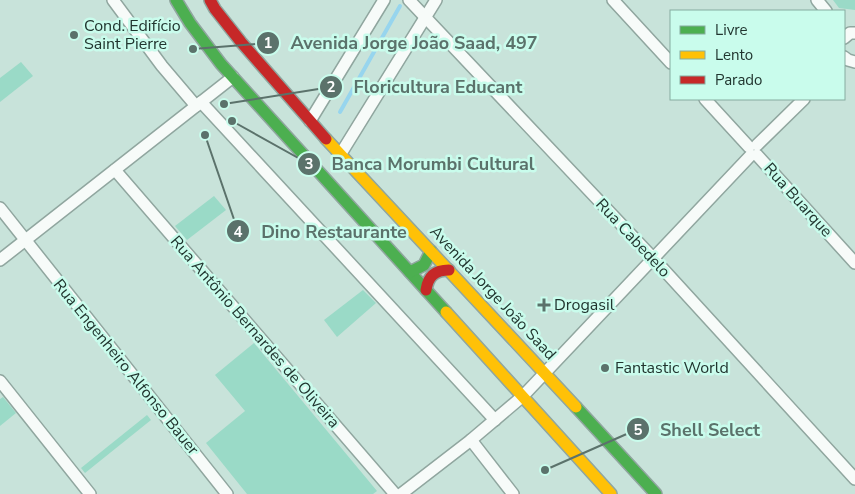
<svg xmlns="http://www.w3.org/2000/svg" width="855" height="494" viewBox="0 0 855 494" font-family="'Nunito Sans',sans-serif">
<rect width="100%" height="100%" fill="#c8e3da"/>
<g fill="#9adac7">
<path d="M833,0h22v10l-16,-2z"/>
<path d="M21,62l12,14 -33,26v-24z"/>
<path d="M214,196l12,14 -39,30 -12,-14z"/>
<path d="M363,290l13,13 -39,34 -13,-17z"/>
<path d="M254,343l123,148 -4,3h-126l-41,-51 39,-32 -30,-36z"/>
<path d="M3,397l13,16 -16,13v-27z"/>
<path d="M147,415l4,5 -66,53 -4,-5z"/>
</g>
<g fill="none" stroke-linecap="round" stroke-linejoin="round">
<path stroke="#97d5ee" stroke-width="4" d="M340,112l60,-106"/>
<defs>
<g id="street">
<path d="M113,0l49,66 34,40"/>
<path d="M409,0l244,258 202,221"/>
<path d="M613,0l58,63"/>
<path d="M817,0l9,11"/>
<path d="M844,38l6,-5h5"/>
<path d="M844,57l4,3 7,2"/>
<path d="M705,99l44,48"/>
<path d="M201,102l294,318"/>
<path d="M310,121l74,-121"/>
<path d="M757,145l47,-46"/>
<path d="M340,155l96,-155"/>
<path d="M757,155l98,108"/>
<path d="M115,170l280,324"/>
<path d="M0,208l227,286"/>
<path d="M0,260l233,-183"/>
<path d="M0,381l90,113"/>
<path d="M471,440l42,54"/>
<path d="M401,494l70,-54 52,-44 228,-241"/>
</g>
<g id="fast">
<path d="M176,0l14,23 31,41 225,248"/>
<path d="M410,272l14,-7 7,-14"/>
<path d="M576,407l80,87"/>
</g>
<g id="slow">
<path d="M326,139l250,268"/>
<path d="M446,312l165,182"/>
</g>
<g id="jam">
<path d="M210,0l5,9 26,33 85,97"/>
<path d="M426,290c2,-14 9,-20 23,-20"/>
</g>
</defs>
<use href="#street" stroke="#90a69f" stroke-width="14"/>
<use href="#fast" stroke="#90a69f" stroke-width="14"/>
<use href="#slow" stroke="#90a69f" stroke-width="14"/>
<use href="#jam" stroke="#90a69f" stroke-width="14"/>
<use href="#street" stroke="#f7fbf9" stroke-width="11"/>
<use href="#fast" stroke="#4caf50" stroke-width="11"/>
<use href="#slow" stroke="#ffc107" stroke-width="11"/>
<use href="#jam" stroke="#c62828" stroke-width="11"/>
</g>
<g fill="#5b726b" stroke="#c9fcec" stroke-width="2">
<circle cx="74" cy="35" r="5"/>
<path d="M541.5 297.5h5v5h5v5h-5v5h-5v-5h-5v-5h5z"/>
<circle cx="605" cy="368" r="5"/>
</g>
<g text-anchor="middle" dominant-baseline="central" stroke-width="5" stroke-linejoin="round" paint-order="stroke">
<g font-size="16" fill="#21352f" stroke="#c9fcec" text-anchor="start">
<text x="84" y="26">Cond. Edifício<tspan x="84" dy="18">Saint Pierre</tspan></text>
<text x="554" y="305">Drogasil</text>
<text x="615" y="368">Fantastic World</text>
</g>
<g font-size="16" fill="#21352f" stroke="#c9fcec">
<text transform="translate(798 200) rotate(48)">Rua Buarque</text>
<text transform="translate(633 238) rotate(47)">Rua Cabedelo</text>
<text transform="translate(493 293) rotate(47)">Avenida Jorge João Saad</text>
<text transform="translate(255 332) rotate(49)">Rua Antônio Bernardes de Oliveira</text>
<text transform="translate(126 367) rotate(51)">Rua Engenheiro Alfonso Bauer</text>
</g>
</g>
<path fill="none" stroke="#5b726b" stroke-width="2" d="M193 49L268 43M224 104L331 87M232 121L309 164M205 135L238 231M545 470L638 429"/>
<g fill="#5b726b" stroke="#c9fcec" stroke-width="2">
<circle cx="193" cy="49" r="5"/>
<circle cx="224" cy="104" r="5"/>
<circle cx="232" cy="121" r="5"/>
<circle cx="205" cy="135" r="5"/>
<circle cx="545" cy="470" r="5"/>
<circle cx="268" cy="43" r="12"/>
<circle cx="331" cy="87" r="12"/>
<circle cx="309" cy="164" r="12"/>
<circle cx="238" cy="231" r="12"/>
<circle cx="638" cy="429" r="12"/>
</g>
<g font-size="15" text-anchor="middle" font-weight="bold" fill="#fff">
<text x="268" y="48">1</text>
<text x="331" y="92">2</text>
<text x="309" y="169">3</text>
<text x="238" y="237">4</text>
<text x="638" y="435">5</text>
</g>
<g font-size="18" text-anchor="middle" font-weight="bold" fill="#5b726b" stroke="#c9fcec" stroke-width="5" stroke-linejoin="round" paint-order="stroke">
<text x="414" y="49">Avenida Jorge João Saad, 497</text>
<text x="438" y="93">Floricultura Educant</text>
<text x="433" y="170">Banca Morumbi Cultural</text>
<text x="334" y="238">Dino Restaurante</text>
<text x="710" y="436">Shell Select</text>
</g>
<rect x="670" y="10" width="175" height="90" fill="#c9fcec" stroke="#86aca0"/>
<rect x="680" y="26" width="25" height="8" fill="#4caf50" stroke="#86aca0"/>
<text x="715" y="35" font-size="15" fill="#21352f">Livre</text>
<rect x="680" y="51" width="25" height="8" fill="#ffc107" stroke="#86aca0"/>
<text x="715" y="60" font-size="15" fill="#21352f">Lento</text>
<rect x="680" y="76" width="25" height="8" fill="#c62828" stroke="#86aca0"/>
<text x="715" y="85" font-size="15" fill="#21352f">Parado</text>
</svg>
